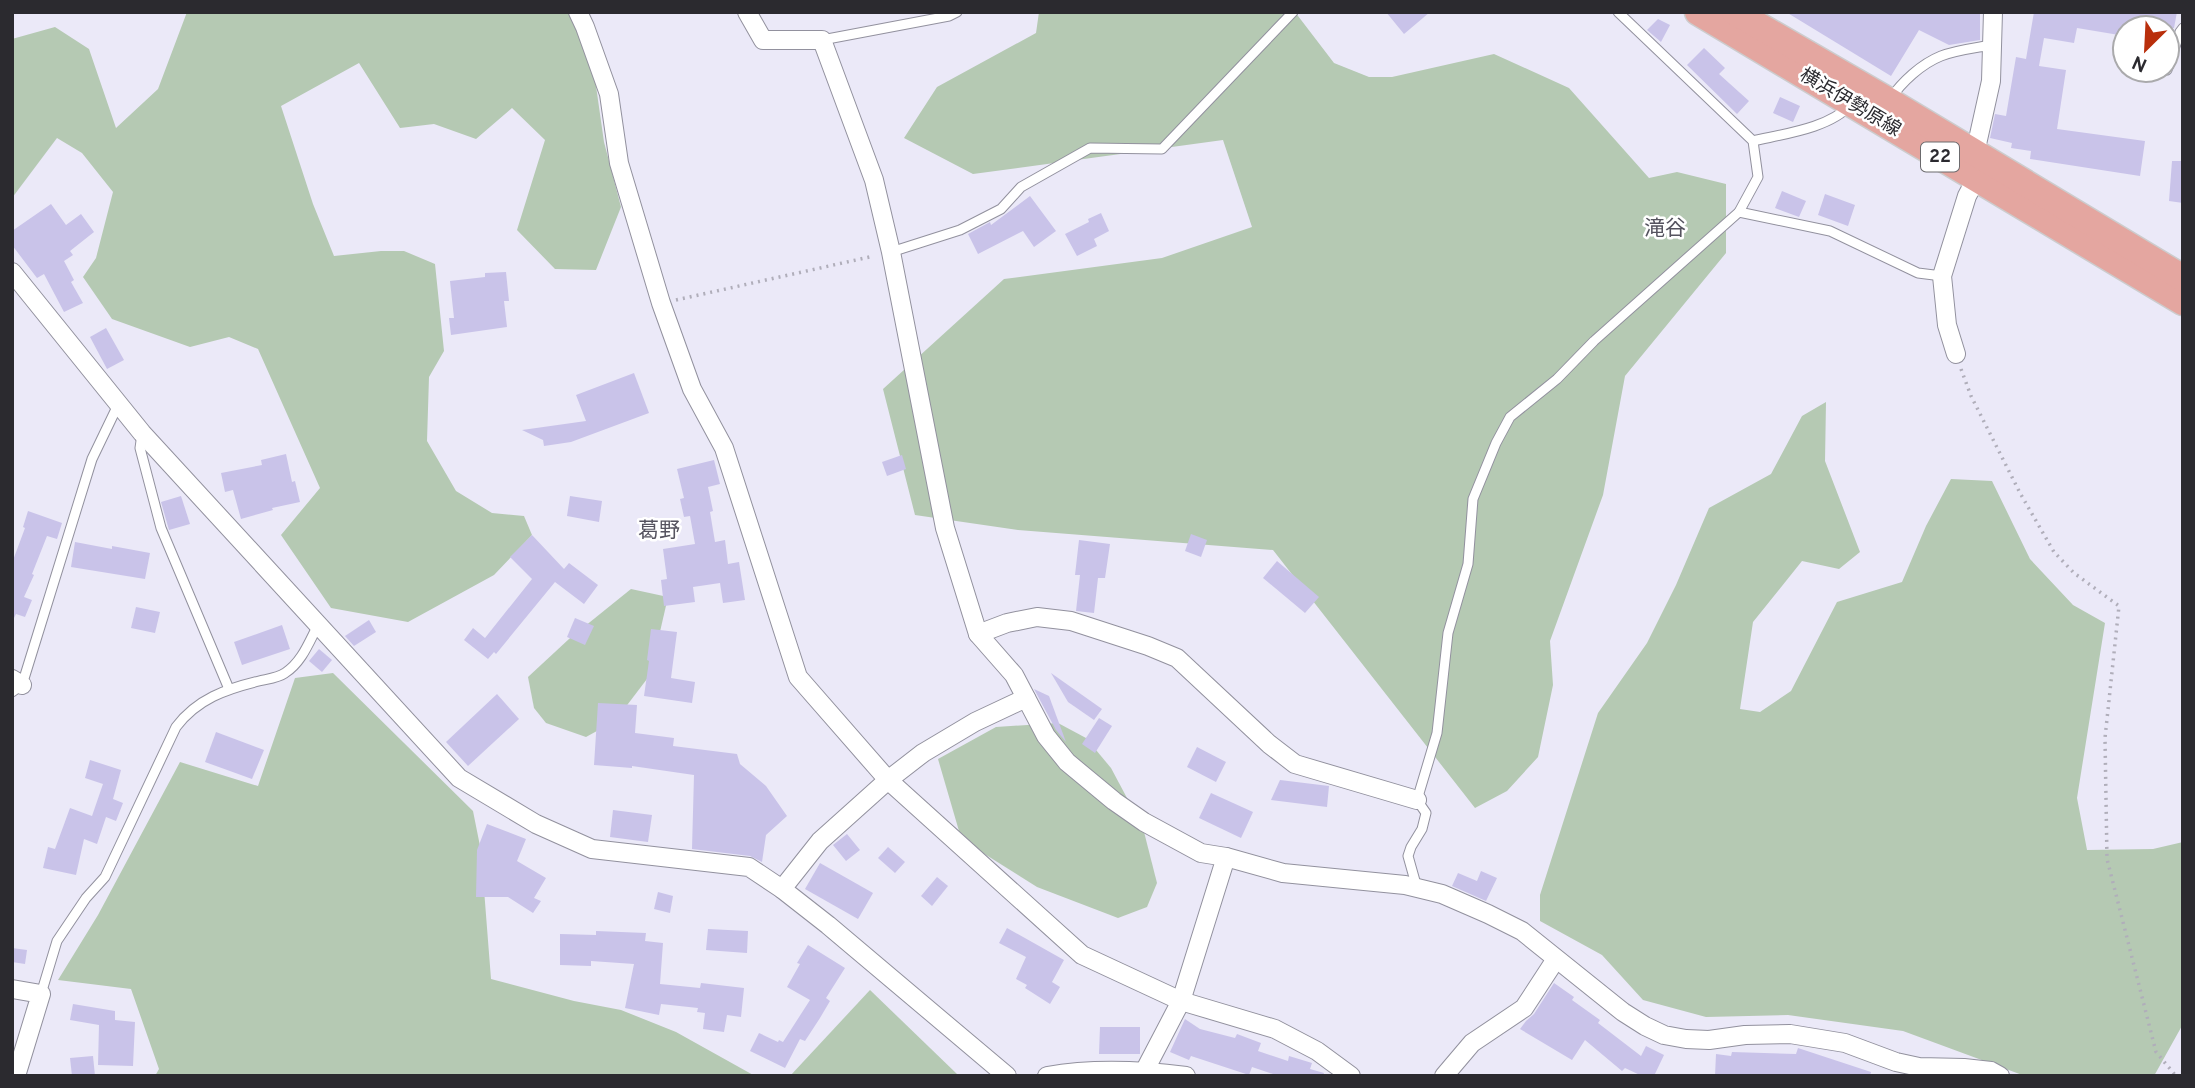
<svg xmlns="http://www.w3.org/2000/svg" width="2195" height="1088" viewBox="0 0 2195 1088" font-family="Overpass,'Noto Sans JP',sans-serif">
<rect width="100%" height="100%" fill="#ebe9f8"/>
<g fill="#b5c9b3">
<path d="M187,12h388l17,46 12,84 17,65 -25,63 -41,-1 -38,-39 28,-90 -33,-32 -36,31 -42,-15 -34,4 -41,-65 -78,43 32,98 21,52 47,-5h23l31,13 9,87 -15,26 -2,64 29,50 36,22 32,3 8,19 -38,40 -86,47 -77,-14 -50,-73 39,-47 -62,-139 -29,-12 -39,10 -78,-28 -29,-42 13,-19 17,-66 -31,-39 -25,-15 -45,60v-159l43,-12 34,22 27,79 42,-39z"/>
<path d="M1039,12h256l39,51 35,14h23l102,-23 75,34 80,90 28,-6 49,12v69l-101,123 -22,119 -53,146 3,44 -15,72 -31,34 -32,17 -202,-258 -255,-20 -103,-15 -32,-126 121,-110 158,-21 90,-31 -29,-87 -250,34 -69,-36 33,-51 99,-54z"/>
<path d="M1826,402l-1,59 35,91 -21,17 -37,-8 -49,61 -13,87 20,3 31,-21 46,-89 65,-20 24,-56 25,-47 41,2 38,78 43,46 32,18 -28,175 10,52 66,-1 30,-7v182l-29,52h-129l-122,-45 -115,-16 -82,2 -63,-17 -41,-45 -62,-34v-26l58,-182 49,-70 29,-58 33,-77 62,-34 31,-58z"/>
<path d="M631,589l37,8 -18,78 -35,46 -29,16 -40,-14 -12,-15 -6,-31 41,-38z"/>
<path d="M333,673l140,138 8,40 10,128 83,22 47,9 55,22 79,44h-600l4,-7 -28,-80 -73,-9 40,-65 82,-153 78,24 37,-108z"/>
<path d="M1058,723l28,15 25,30 32,60 14,55 -10,24 -29,11 -81,-31 -54,-34 -24,-22 -21,-72 58,-32z"/>
<path d="M870,990l87,84 -1,2h-166z"/>
</g>
<g fill="#c9c3e9">
<path d="M1386,12h44l-26,22z"/>
<path d="M1786,12h194v28l-31,5 -30,-15 -28,46z"/>
<path d="M2034,12h143l-3,16h-49v8l-48,-8 -3,15 -30,-5 -5,28 27,4 -9,59 88,12 -5,35 -110,-17 1,-8 -20,-3 1,-5 -22,-5 5,-24 11,2 10,-59 10,2z"/>
<path d="M1658,19l12,6 -9,17 -14,-12z"/>
<path d="M1704,48l21,20 -6,6 30,27 -12,13 -50,-49z"/>
<path d="M1780,97l20,9 -7,16 -20,-9z"/>
<path d="M2172,161h11v42l-14,-2z"/>
<path d="M1782,191l24,10 -7,16 -24,-9z"/>
<path d="M1825,194l30,11 -7,21 -30,-11z"/>
<path d="M1030,196l26,35 -22,16 -11,-16 -45,23 -10,-20 22,-12 1,3z"/>
<path d="M51,204l15,21 15,-11 13,18 -24,19 3,4 -9,6 10,19 -3,2 12,21 -19,9 -20,-38 -7,4 -25,-33v-14z"/>
<path d="M1101,213l8,18 -15,8 3,7 -20,10 -12,-22 24,-12 -1,-3z"/>
<path d="M506,272l3,29h-5l3,26 -56,8 -2,-17h5l-4,-37 35,-4v-4z"/>
<path d="M106,328l18,32 -17,9 -17,-32z"/>
<path d="M634,373l15,40 -78,29 -27,4 -1,-6 -21,-10 64,-9 -10,-26z"/>
<path d="M286,454l6,28 3,-1 5,21 -28,6 1,2 -32,9 -8,-29 -8,2 -4,-19 41,-8 -1,-5z"/>
<path d="M902,455l4,14 -19,7 -5,-14z"/>
<path d="M714,460l6,24 -12,3 5,24 -3,1 5,30 10,-2 3,24 11,-2 6,38 -22,3 -3,-20 -27,4 2,15 -31,4 -3,-26 6,-1 -4,-30 32,-5 -5,-28 -6,1 -4,-18 4,-1 -7,-29z"/>
<path d="M181,496l9,28 -21,6 -8,-28z"/>
<path d="M570,496l32,5 -3,21 -32,-6z"/>
<path d="M28,511l34,12 -5,16 -10,-3 -15,38 2,1 -10,22 8,3 -7,17 -9,-3 -4,8v-59l13,-35 -2,-1z"/>
<path d="M1191,534l16,6 -6,17 -16,-6z"/>
<path d="M532,535l32,34 5,-6 29,22 -14,19 -29,-22 -59,72 -2,-2 -6,7 -24,-19 9,-12 12,10 47,-59 -22,-22z"/>
<path d="M1079,540l31,4 -5,34h-7l-4,35 -18,-2 4,-36h-5z"/>
<path d="M75,542l37,7v-3l38,7 -5,26 -74,-12z"/>
<path d="M1277,561l42,36 -14,16 -42,-35z"/>
<path d="M136,607l24,5 -5,21 -24,-5z"/>
<path d="M575,618l19,8 -9,19 -18,-8z"/>
<path d="M369,620l7,12 -22,14 -9,-10z"/>
<path d="M282,625l8,24 -48,16 -8,-23z"/>
<path d="M651,629l26,3 -6,46 24,4 -3,21 -48,-7 5,-35 -2,-1z"/>
<path d="M319,649l13,11 -10,12 -13,-11z"/>
<path d="M1051,673l51,36 -8,11 -26,-18z"/>
<path d="M1034,689l15,7 17,46 -10,-12z"/>
<path d="M497,694l22,25 -51,47 -22,-24z"/>
<path d="M598,703l39,2 -2,28 39,5 -1,8 64,8 3,10 26,22 21,30 -21,19 -4,27 -12,-6 -58,-7 2,-74 -62,-9v2l-38,-3z"/>
<path d="M1099,718l13,8 -17,27 -13,-9z"/>
<path d="M216,732l48,18 -12,29 -47,-17z"/>
<path d="M1197,747l29,15 -10,20 -29,-15z"/>
<path d="M90,760l31,10 -8,29 10,4 -7,18 -10,-4 -9,27 -13,-5 -8,36 -33,-7 5,-21 7,2 15,-41 22,8 11,-32 -18,-6z"/>
<path d="M1280,780l49,6 -2,21 -56,-7z"/>
<path d="M1211,793l42,19 -12,26 -42,-20z"/>
<path d="M613,810l39,5 -4,27 -38,-5z"/>
<path d="M487,824l39,15 -9,22 29,17 -12,20 7,3 -8,12 -25,-16h-32l1,-47z"/>
<path d="M847,834l13,16 -14,11 -13,-16z"/>
<path d="M888,847l17,15 -10,11 -17,-15z"/>
<path d="M820,863l53,30 -15,26 -53,-30z"/>
<path d="M1481,871l16,7 -11,23 -34,-15 6,-13 19,8z"/>
<path d="M937,877l11,9 -16,20 -11,-10z"/>
<path d="M658,892l15,4 -3,17 -16,-4z"/>
<path d="M1007,928l57,32 -12,22 8,5 -10,17 -25,-16 2,-3 -11,-6 10,-22 -27,-14z"/>
<path d="M708,929l40,2 -1,22 -41,-3z"/>
<path d="M596,931l50,2 -1,8 18,2 -3,41 40,4 1,-5 43,5 -3,29 -14,-2 -3,17 -21,-3 2,-16 -8,-1 1,-4 -37,-4 -2,11 -34,-7 9,-44 -43,-3v5l-31,-1v-31l36,1z"/>
<path d="M808,945l37,23 -19,30 4,3 -10,17 -15,23 -5,-2 -15,29 -35,-17 9,-18 19,9 1,-2 4,2 27,-42 -23,-13 13,-23 -3,-1z"/>
<path d="M12,948l15,2 -2,14 -13,-2z"/>
<path d="M1554,983l20,14 -2,3 28,20 -2,3 43,33 5,-10 18,9 -10,21h-12l-17,-8 -3,3 -37,-31 -13,20 -52,-31 6,-8 8,-7z"/>
<path d="M73,1004l42,7v9l20,2 -2,44 -35,-1 1,-40 -29,-5z"/>
<path d="M1185,1019l15,10 35,9 2,-4 24,9 -3,8 30,10 1,-5 23,7 -2,6 14,4 -1,3h-44l-27,-9 -3,8 -58,-19 -2,4 -19,-8z"/>
<path d="M1100,1027h40v27h-41z"/>
<path d="M1798,1048l73,24 -1,4h-155l1,-22 15,2 1,-4 64,2z"/>
<path d="M93,1056l2,20h-23l-2,-18z"/>
</g>
<g fill="none" stroke-linecap="round" stroke-linejoin="round">
<defs>
<g id="lane">
<path d="M822,40l127,-24 8,-4"/>
<path d="M2167,70l13,-38 3,-4"/>
<path d="M1890,99c12,-17 31,-35 51,-43 15,-6 34,-8 50,-11"/>
<path d="M1753,141c30,-7 77,-13 97,-36"/>
<path d="M1739,212l91,19 88,42 24,3"/>
<path d="M891,252l69,-22 41,-21 20,-22 69,-39 72,1 131,-137"/>
<path d="M142,434l-2,14 21,80 68,161"/>
<path d="M12,692l10,-7 70,-226 26,-54"/>
<path d="M1417,888l-9,-32 3,-9 11,-18 4,-16 -9,-13 20,-67 11,-100 20,-69 5,-65 23,-56 14,-26 47,-38 37,-38 145,-129 19,-35 -5,-36 -135,-129"/>
<path d="M41,994l16,-53 29,-43 19,-21 71,-150c21,-28 50,-38 83,-46 8,-2 19,-3 26,-8 17,-11 24,-31 33,-48"/>
</g>
<g id="street">
<path d="M578,12l7,15 24,67 10,69 42,140 31,86 32,59 74,229 90,103 194,175 99,46 94,28 42,22 34,25"/>
<path d="M747,12l16,28h59l52,140 17,72 54,276 33,106 36,41 32,61 21,26 47,39 30,21 57,31 25,4 57,16 122,12 37,9 46,20 34,17 101,81 22,14 19,9 22,4 23,1 36,-5 45,-1 55,9 51,19 23,5 45,1 27,3 9,5"/>
<path d="M1975,153l16,-72 2,-69"/>
<path d="M12,272l130,161 317,345 77,46 56,25 157,18 33,22 46,36 179,151"/>
<path d="M1956,354l-9,-29 -5,-49 25,-80 9,-17"/>
<path d="M978,634l29,-11 30,-6 34,4 77,25 29,12 92,86 26,20 122,36"/>
<path d="M12,679l10,6"/>
<path d="M782,889l38,-48 68,-61 35,-27 52,-31 51,-24"/>
<path d="M12,989l29,5 -25,82"/>
<path d="M1145,1070l36,-69 45,-144"/>
<path d="M1047,1076c46,-8 93,-6 139,0"/>
<path d="M1444,1076l28,-33 52,-35 32,-49"/>
</g>
<g id="primary">
<path d="M1698,12l485,290"/>
<path d="M1735,12l154,89 294,177"/>
</g>
</defs>
<use href="#lane" stroke="#92919e" stroke-width="11"/>
<use href="#street" stroke="#92919e" stroke-width="20"/>
<use href="#primary" stroke="#cccccd" stroke-width="29"/>
<g stroke="#b0aeba" stroke-width="3.5" stroke-dasharray="2 5" stroke-linecap="butt">
<path d="M676,300l198,-44"/>
<path d="M1961,369l10,27 49,97 34,59 20,21 45,33 -14,132 2,121 49,193 20,24"/>
</g>
<use href="#lane" stroke="#fff" stroke-width="9"/>
<use href="#street" stroke="#fff" stroke-width="18"/>
<use href="#primary" stroke="#e4a6a0" stroke-width="26"/>
</g>
<g text-anchor="middle" dominant-baseline="central" stroke-width="5" stroke-linejoin="round" paint-order="stroke">
<rect fill="#fff" stroke="#6b6a6d" stroke-width="2" x="1921" y="142.5" width="38" height="29" rx="5"/>
<g font-size="18" font-weight="bold" fill="#2b2a2f">
<text x="1940" y="157">22</text>
</g>
<g font-size="19" fill="#2b2a2f" stroke="#fff">
<text transform="translate(1850 103) rotate(31)">横浜伊勢原線</text>
</g>
<g font-size="21" fill="#55535f" stroke="#fff">
<text x="1665" y="229">滝谷</text>
<text x="659" y="531">葛野</text>
</g>
</g>
<rect width="2195" height="1088" fill="none" stroke="#2b2a2f" stroke-width="28"/>
<g transform="translate(2146 49) rotate(204)"><circle r="33" fill="#ffffff" stroke="#aaaaac" stroke-width="2"/>
<path d="M0-5L12 26L0 18L-12 26Z" fill="#b92f0c"/>
<text y="-10" font-size="19" font-weight="bold" text-anchor="middle" fill="#2b2a2f">N</text>
</g>
</svg>
